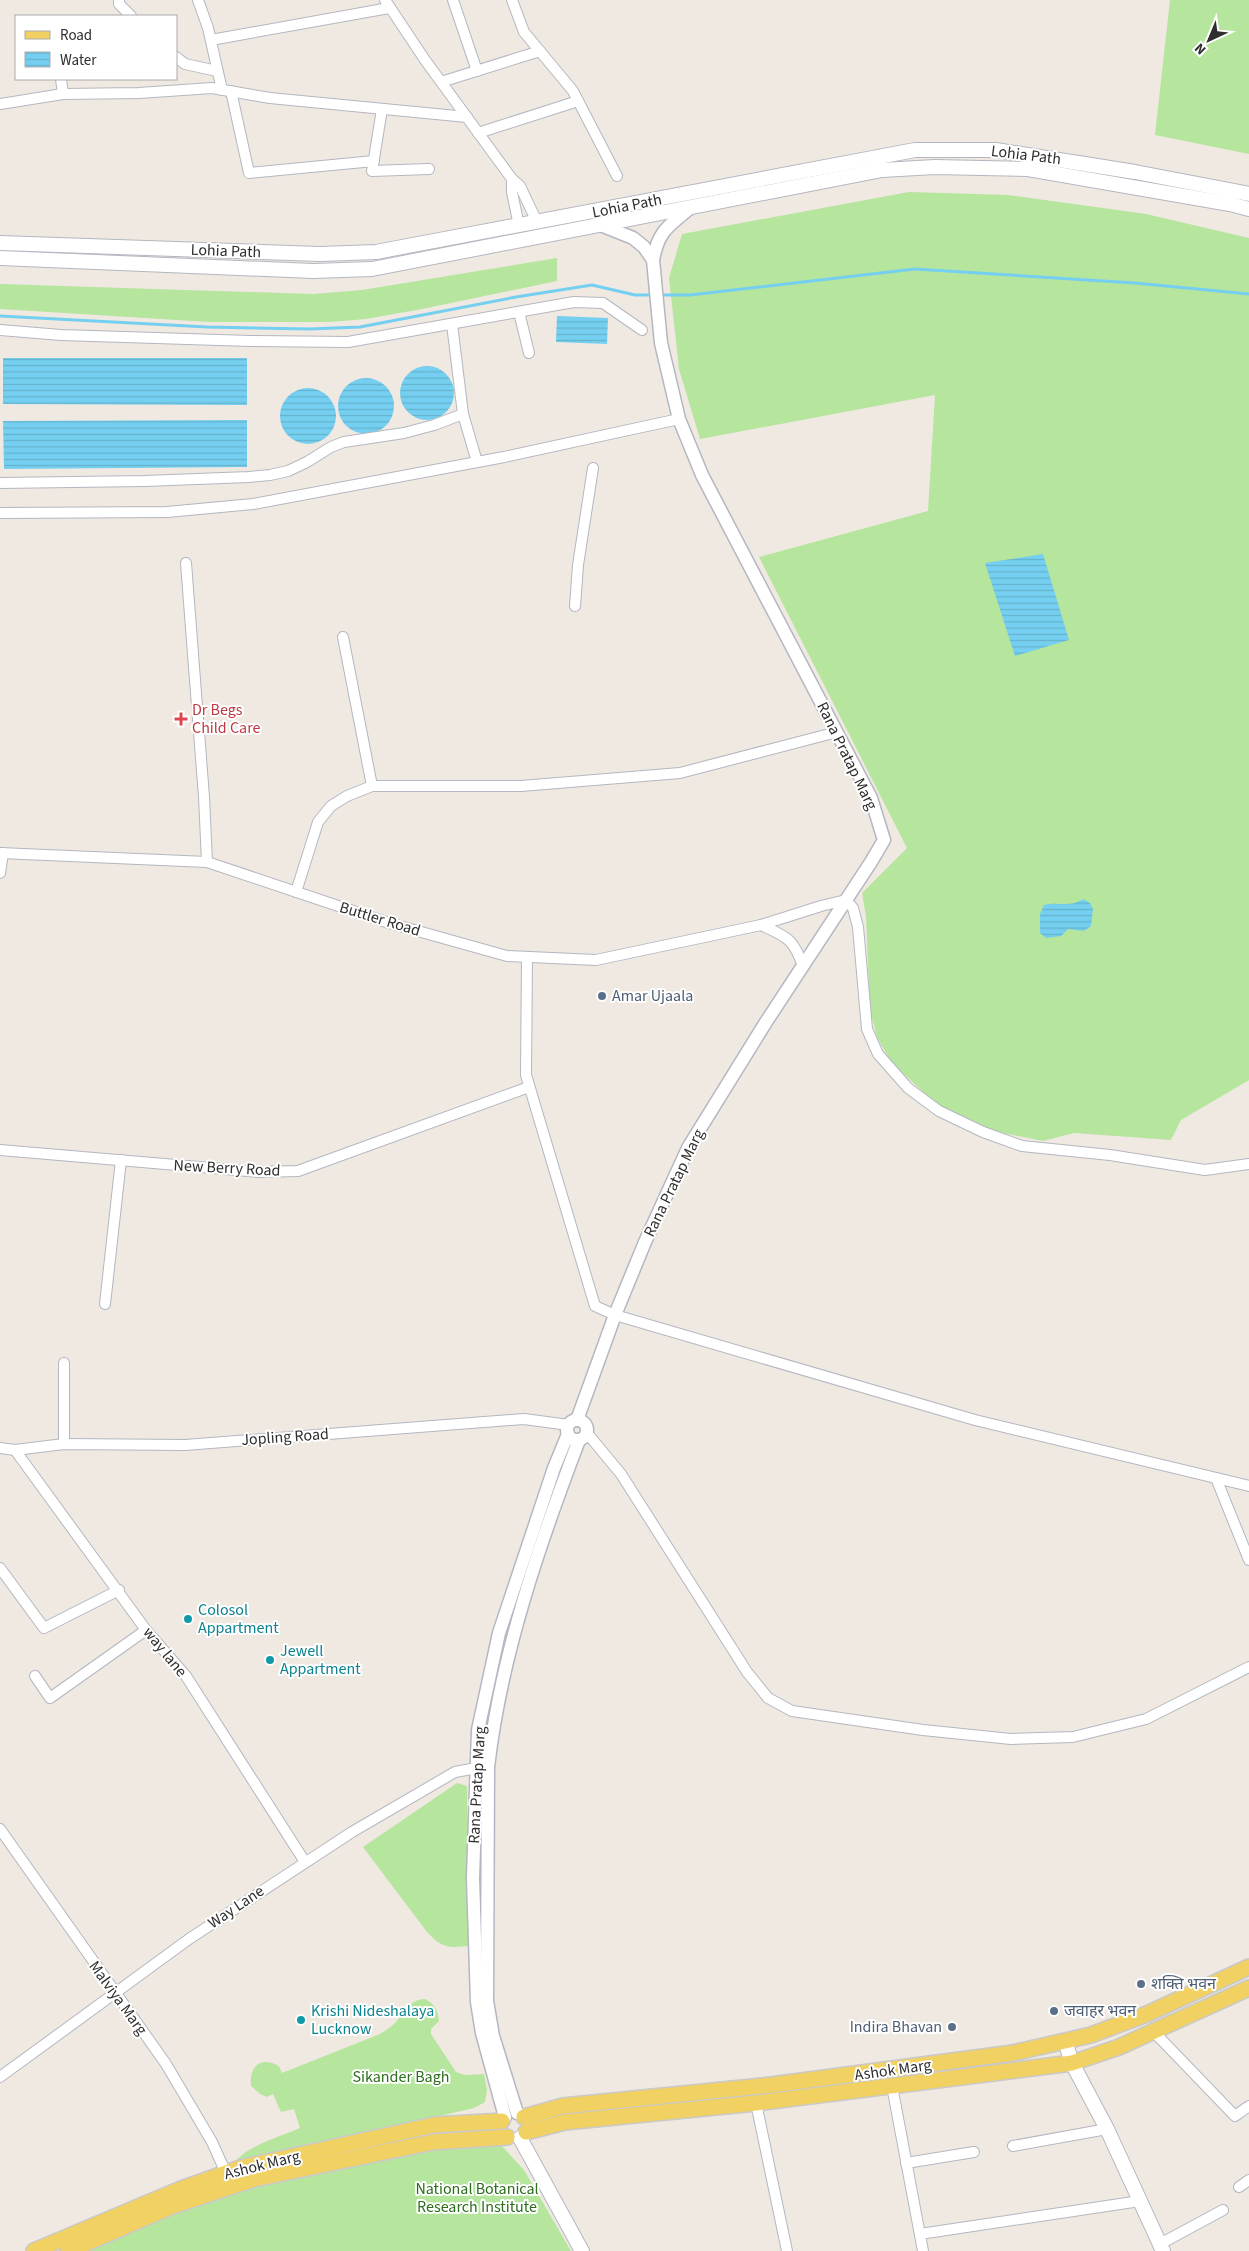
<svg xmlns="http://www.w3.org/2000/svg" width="1249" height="2251" viewBox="0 0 1249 2251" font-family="'Source Sans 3','Noto Sans Devanagari',sans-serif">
<defs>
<pattern id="water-rules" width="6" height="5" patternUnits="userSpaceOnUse" patternTransform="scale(1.25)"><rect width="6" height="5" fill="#75cff0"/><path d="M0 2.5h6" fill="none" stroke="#66b2ce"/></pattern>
</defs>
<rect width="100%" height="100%" fill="#efe9e1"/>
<g fill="#b6e59e">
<path d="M1170,0h79v154l-94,-19z"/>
<path d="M909,192l99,3 138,19 103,24v842l-68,40 -10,20 -97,-7 -31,8 -50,-10 -58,-28 -44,-41 -14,-25 -7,-27 -4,-93 -4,-24 45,-45 -148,-291 169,-46 7,-116 -235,44 -21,-70 -10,-91 13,-44z"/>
<path d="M557,258v23l-135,28 -56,10 -37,3h-120l-209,-13v-25l313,10 49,-4z"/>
<path d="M457,1783l10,3 1,160c-21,2 -26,2 -41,-14l-64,-85z"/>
<path d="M425,1999c10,5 13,12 14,22l-8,8v5l25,38 9,3 19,-1 3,16 -2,12 -11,6 -240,56c9,-17 48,-28 66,-36l-6,-19 -13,3 -8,-18 -6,3 -7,-3 -9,-8c-2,-20 10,-30 28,-20l3,7 98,-39c4,-3 10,-6 14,-10 11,-11 13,-24 31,-25z"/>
<path d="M448,2144h52l24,26 47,81h-487l133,-55z"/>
</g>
<g fill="url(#water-rules)">
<path d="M557,316l51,2 -1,26 -51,-2z"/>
<path d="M3,358h244v47l-244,-1z"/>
<circle cx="427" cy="393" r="27"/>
<circle cx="366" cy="406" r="28"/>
<circle cx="308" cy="416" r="28"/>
<path d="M247,420v47l-243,2 -1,-48z"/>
<path d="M1043,554l26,86 -54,16 -30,-93z"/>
<path d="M1083,899l7,4 3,6 -2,17 -7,5 -16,-2 -7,7 -15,2 -6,-5v-19l4,-9c14,-4 27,3 39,-6z"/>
</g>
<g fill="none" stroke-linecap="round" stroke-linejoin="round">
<g stroke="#75cff0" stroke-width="3">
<path d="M659,295h31l225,-26 220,14 114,11"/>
<path d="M0,316l207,11 102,2 51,-2 156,-30 76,-12 43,10h18"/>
</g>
<defs>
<g id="minor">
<path d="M119,0v4l12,12"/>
<path d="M198,0l10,28 14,62"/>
<path d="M385,0l40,60 87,119 8,7 17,36"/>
<path d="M453,0l24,71"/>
<path d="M512,0l12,32 49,59 44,85"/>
<path d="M211,40l178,-32"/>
<path d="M176,57l9,7 32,7"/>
<path d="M61,79l2,15"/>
<path d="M441,82l99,-31"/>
<path d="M231,91l18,82 125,-12"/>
<path d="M0,104l63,-10 76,-1 73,-5 58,10 197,19"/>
<path d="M382,109l-10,62 57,-2"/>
<path d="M478,133l100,-32"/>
<path d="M512,179v13l7,34"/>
<path d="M519,312l10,41"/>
<path d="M452,324l11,90"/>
<path d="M0,330l61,5 189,6 98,1 226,-40 29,1 39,27"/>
<path d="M0,483l145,-2 104,-4 21,-2 18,-4 19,-9 24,-15 13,-5 60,-9 30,-8 29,-11 14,48"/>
<path d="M0,513l167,-1 86,-8 251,-47 175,-38"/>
<path d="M186,563l18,234 3,65"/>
<path d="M575,606l3,-41 15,-97"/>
<path d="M343,637l29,149"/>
<path d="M0,853l207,9 182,61 118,33 89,4 165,-35 60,-19 25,-6 7,8 5,19 9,102 11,25 30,34 31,23 44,21 39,14 88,9 95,15 44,-6"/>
<path d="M0,873l3,-20"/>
<path d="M296,892l22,-70 13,-16 16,-10 25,-10h149l159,-13 157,-41"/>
<path d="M761,925c26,12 32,13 42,41"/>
<path d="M527,957l-1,118 69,231 20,9 360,105 274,66"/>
<path d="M0,1150l258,22 40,-1 231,-84"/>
<path d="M105,1304l16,-144"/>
<path d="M64,1363v81"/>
<path d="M587,1433l34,41 126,198 21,26 24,13 131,19 88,9 62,-2 73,-18 103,-52"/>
<path d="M0,1448l15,2 49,-6 121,1 339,-26 45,6"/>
<path d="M15,1450l131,180 40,46 119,186"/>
<path d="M1216,1478l33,82"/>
<path d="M0,1568l44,60 75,-38"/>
<path d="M35,1676l15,22 96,-68"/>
<path d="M0,1829l166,235 46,78 14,31"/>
<path d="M1154,2032l81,84 14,-10"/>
<path d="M0,2077l189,-138 163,-107 103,-60 27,-5"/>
<path d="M892,2086l31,165"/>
<path d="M756,2103l31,148"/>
<path d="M1013,2146l94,-17"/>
<path d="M906,2163l68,-11"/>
<path d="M1239,2187l10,-7"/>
<path d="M920,2234l220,-33"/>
<path d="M1160,2244l63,-34"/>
</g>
<g id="tertiary">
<path d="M653,260c5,-28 15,-34 36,-51"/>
<path d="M577,1420l38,-105 30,-73 43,-94 78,-126 105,-160 13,-22 -13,-42 -169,-323 -23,-56 -18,-76 -8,-83 -9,-13 -11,-9 -30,-12"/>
<circle cx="577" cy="1430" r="10"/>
<path d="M517,2113l-24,-77 -6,-35 1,-234c13,-112 51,-222 91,-327"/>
<path d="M505,2117l-23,-84 -5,-31 -4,-124 5,-148 21,-97 55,-165 14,-34"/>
</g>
<g id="secondary">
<path d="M0,243l320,11 56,-2 539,-102h81l139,22 114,22"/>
<path d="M0,258l313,13 59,-2 510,-99 53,-3 93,2 202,35 19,5"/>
<path d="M1065,2041l7,22 35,66 56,122"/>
<path d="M520,2138l62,113"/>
</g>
<g id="primary">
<path d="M524,2117l39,-11 208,-21 242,-32 78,-18 56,-21 102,-47"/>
<path d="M526,2132l39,-10 191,-19 316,-40 47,-16 130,-59"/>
<path d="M34,2251l147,-62 59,-21 194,-43 68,-4"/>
<path d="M68,2251l102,-44 84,-28 179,-37 74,-5"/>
</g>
</defs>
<use href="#minor" stroke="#b4b7c1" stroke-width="12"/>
<use href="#tertiary" stroke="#b4b7c1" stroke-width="15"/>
<use href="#secondary" stroke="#b4b7c1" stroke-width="16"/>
<use href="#primary" stroke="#c9c9c9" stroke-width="18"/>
<use href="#minor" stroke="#fff" stroke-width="10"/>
<use href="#tertiary" stroke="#fff" stroke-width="12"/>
<use href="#secondary" stroke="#fff" stroke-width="14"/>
<use href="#primary" stroke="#f2d163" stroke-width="15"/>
</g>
<path fill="#e0444e" stroke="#fff" stroke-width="2" d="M178.5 711.5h5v5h5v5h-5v5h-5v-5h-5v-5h5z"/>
<g fill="#5c6f8a" stroke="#fff" stroke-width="2">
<circle cx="602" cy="996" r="5"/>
<circle cx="1141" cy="1984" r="5"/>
<circle cx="1054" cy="2011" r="5"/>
<circle cx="952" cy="2027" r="5"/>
</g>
<g fill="#0f9aa8" stroke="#fff" stroke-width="2">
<circle cx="188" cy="1619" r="5"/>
<circle cx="270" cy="1660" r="5"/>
<circle cx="301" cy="2020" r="5"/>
</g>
<g text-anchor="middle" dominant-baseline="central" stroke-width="4" stroke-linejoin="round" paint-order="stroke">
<g font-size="16" fill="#2e2e2e" stroke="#fff">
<text transform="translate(1026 155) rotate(7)">Lohia Path</text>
<text transform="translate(627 206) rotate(-11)">Lohia Path</text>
<text transform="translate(226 251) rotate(2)">Lohia Path</text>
<text transform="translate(847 756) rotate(64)">Rana Pratap Marg</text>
<text transform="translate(380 919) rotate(17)">Buttler Road</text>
<text transform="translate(227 1168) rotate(3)">New Berry Road</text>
<text transform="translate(674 1183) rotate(-64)">Rana Pratap Marg</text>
<text transform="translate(285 1437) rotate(-4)">Jopling Road</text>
<text transform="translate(165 1652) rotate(51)">way lane</text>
<text transform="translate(477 1785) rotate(-87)">Rana Pratap Marg</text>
<text transform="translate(236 1907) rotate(-34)">Way Lane</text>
<text transform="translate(118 1998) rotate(54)">Malviya Marg</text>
<text transform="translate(893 2070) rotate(-8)">Ashok Marg</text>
<text transform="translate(262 2165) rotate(-14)">Ashok Marg</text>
</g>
<g font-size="16" fill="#be3a42" stroke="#fff" text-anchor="start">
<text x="192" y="710">Dr Begs<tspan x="192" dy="18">Child Care</tspan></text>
</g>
<g font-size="16" fill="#4e5e75" stroke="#fff" text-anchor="start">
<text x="612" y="996">Amar Ujaala</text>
<text x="1151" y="1984">शक्ति भवन</text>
<text x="1064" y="2011">जवाहर भवन</text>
<text x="942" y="2027" text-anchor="end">Indira Bhavan</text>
</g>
<g font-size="16" fill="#0d838f" stroke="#fff" text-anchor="start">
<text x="198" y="1610">Colosol<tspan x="198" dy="18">Appartment</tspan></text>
<text x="280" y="1651">Jewell<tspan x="280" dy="18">Appartment</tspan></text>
<text x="311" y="2011">Krishi Nideshalaya<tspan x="311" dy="18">Lucknow</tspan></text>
</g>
<g font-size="16" fill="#2c6e1b" stroke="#fff">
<text x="401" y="2077">Sikander Bagh</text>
<text x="477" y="2189">National Botanical<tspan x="477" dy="18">Research Institute</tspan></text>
</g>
</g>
<rect x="15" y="15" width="162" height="65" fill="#ffffff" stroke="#ababab"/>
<rect x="25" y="31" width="25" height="8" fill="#f2d163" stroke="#ababab"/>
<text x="60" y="40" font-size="15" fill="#2e2e2e">Road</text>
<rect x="25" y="52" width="25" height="15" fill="url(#water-rules)" stroke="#ababab"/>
<text x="60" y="65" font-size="15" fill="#2e2e2e">Water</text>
<g transform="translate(1209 40) rotate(224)" stroke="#ffffff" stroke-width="4" paint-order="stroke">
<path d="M0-4L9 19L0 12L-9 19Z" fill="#2e2e2e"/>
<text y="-8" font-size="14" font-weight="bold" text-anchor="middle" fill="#2e2e2e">N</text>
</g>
</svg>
